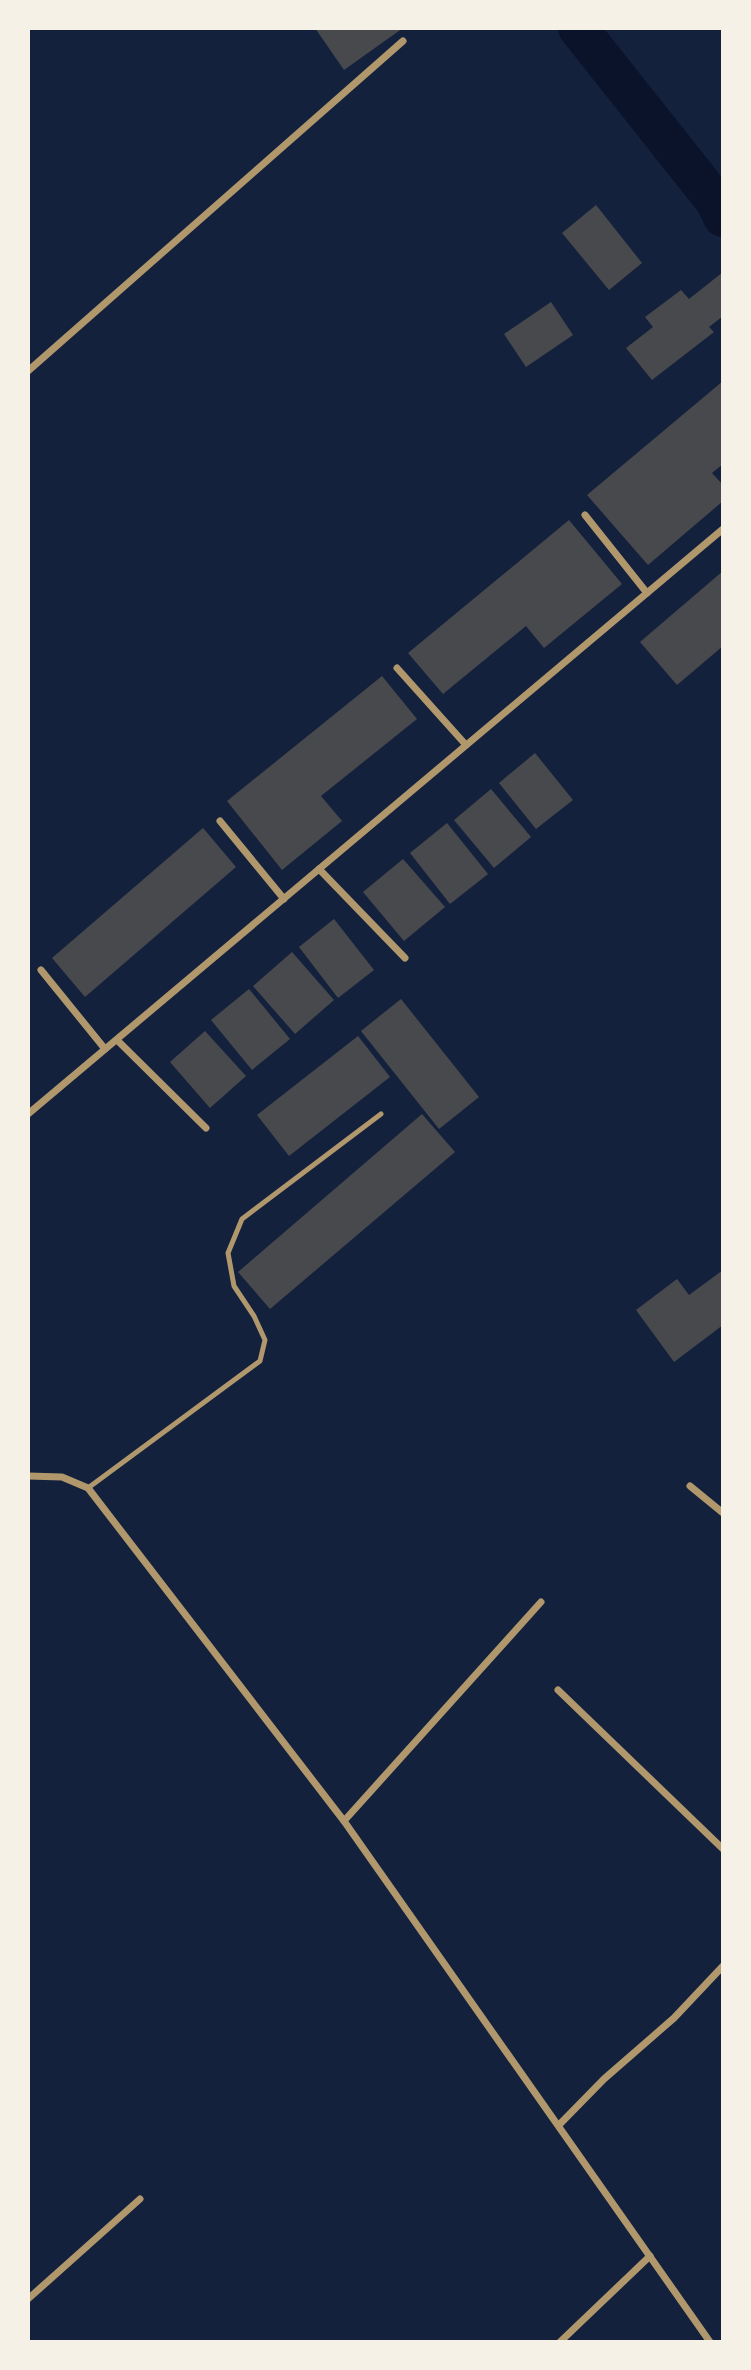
<svg xmlns="http://www.w3.org/2000/svg" width="751" height="2370" viewBox="0 0 751 2370" font-family="'DM Sans',sans-serif">
<rect width="100%" height="100%" fill="#14213d"/>
<g fill="none" stroke-linecap="round" stroke-linejoin="round">
<path stroke="#0b132b" stroke-width="40" d="M578,28l138,174 7,15"/>
</g>
<g fill="#48494c">
<path d="M315,28h88l-59,42z"/>
<path d="M596,205l46,58 -33,27 -47,-57z"/>
<path d="M723,272v44l-14,11 5,5 -62,48 -26,-32 27,-21 -8,-10 36,-27 8,9z"/>
<path d="M551,302l22,33 -47,32 -22,-33z"/>
<path d="M723,381v83l-11,9 11,12v16l-75,64 -61,-70z"/>
<path d="M569,520l53,64 -78,64 -18,-22 -83,68 -35,-41z"/>
<path d="M723,571v75l-46,39 -37,-43z"/>
<path d="M382,676l35,43 -96,77 21,25 -60,49 -55,-69z"/>
<path d="M535,753l38,47 -37,29 -37,-46z"/>
<path d="M491,789l40,48 -37,31 -40,-48z"/>
<path d="M447,823l41,51 -38,30 -40,-51z"/>
<path d="M203,828l33,39 -151,130 -33,-39z"/>
<path d="M403,859l42,48 -41,34 -41,-49z"/>
<path d="M334,919l40,51 -36,28 -39,-51z"/>
<path d="M292,952l42,48 -39,34 -42,-48z"/>
<path d="M249,989l41,50 -38,31 -41,-50z"/>
<path d="M401,999l78,98 -40,32 -78,-98z"/>
<path d="M205,1031l41,45 -36,32 -40,-46z"/>
<path d="M358,1036l32,41 -101,79 -32,-41z"/>
<path d="M422,1114l33,38 -185,157 -32,-37z"/>
<path d="M723,1270v55l-49,37 -38,-52 41,-31 12,16z"/>
</g>
<g fill="none" stroke-linecap="round" stroke-linejoin="round">
<path stroke="#b1986c" stroke-width="5" d="M88,1488l172,-127 5,-21 -11,-24 -20,-30 -6,-33 14,-34 139,-105"/>
<g stroke="#b1986c" stroke-width="7">
<path d="M28,371l375,-330"/>
<path d="M585,515l62,78"/>
<path d="M397,668l69,77"/>
<path d="M220,821l64,78"/>
<path d="M319,869l86,89"/>
<path d="M41,970l64,79"/>
<path d="M117,1040l89,88"/>
<path d="M28,1114l695,-585"/>
<path d="M28,1476l34,1 26,11 256,333 366,521"/>
<path d="M690,1486l33,27"/>
<path d="M558,1690l165,159"/>
<path d="M344,1821l197,-219"/>
<path d="M559,2125l45,-46 70,-61 49,-52"/>
<path d="M28,2299l112,-100"/>
<path d="M560,2342l90,-86"/>
</g>
</g>
<rect width="751" height="2370" fill="none" stroke="#f6f1e7" stroke-width="60"/>
</svg>
